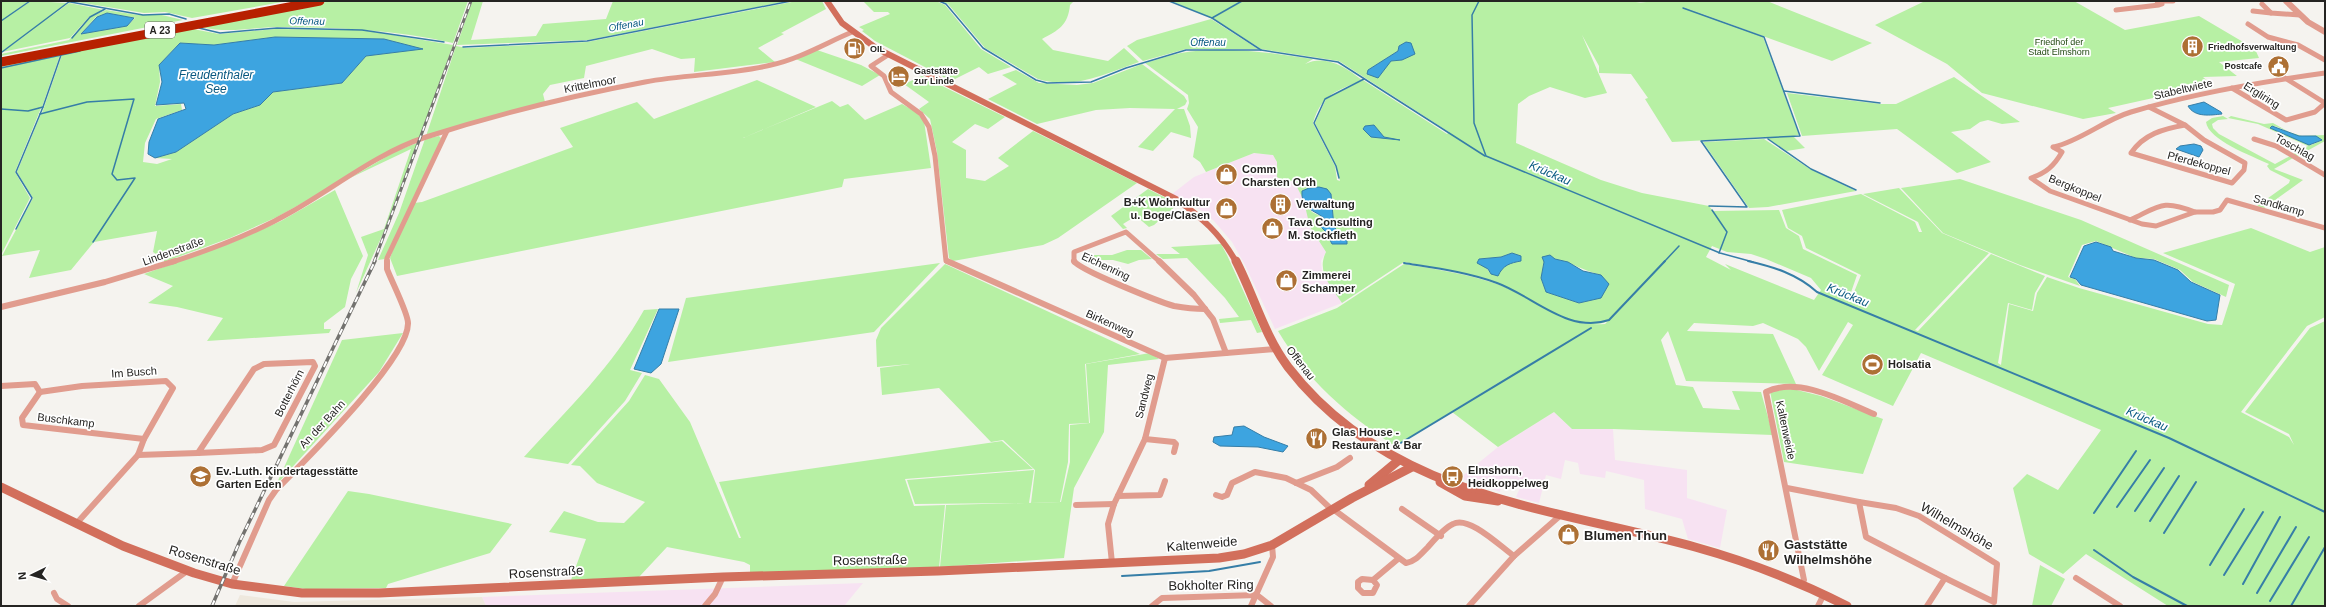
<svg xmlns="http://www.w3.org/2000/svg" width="2326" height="607" viewBox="0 0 2326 607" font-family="Helvetica,sans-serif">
<rect width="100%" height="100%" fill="#f5f3ef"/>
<g fill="#f7e2f2">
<path d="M1254,153l19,2 4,7v15l6,4h11l3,4 11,28 2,14 16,25 -5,9 1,11 20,31 -67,26 -30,-64 -13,-23 -18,-21 -12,-10 -30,-17 22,-17z"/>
<path d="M1554,412l18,17h41l2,31 72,10v28l40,12 -7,38 -32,-9 -6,-20 -37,-10 -1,-29 -38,-9 -1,7 -25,-4 -2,-11 -13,-3 -4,19 -15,-4 -7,28 -23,-6 7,-16 -20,-3 -3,14 -40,-14 38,-31z"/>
<path d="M863,583l-19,23h-358l-4,-9z"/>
</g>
<path fill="#eee8dd" d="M240,595l54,7 188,-5 4,9h-251z"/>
<g fill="#b7f0a4" fill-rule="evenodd">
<path d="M1,1h28l-20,15 22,-15 37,2 -26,20 27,-20 35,7 -15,7 -19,21 -68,14 38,-27 -39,27z"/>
<path d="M71,1l195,1 22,-1 -96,17 -27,-6 -21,1z"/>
<path d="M331,1h137l-15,42c-57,-13 -115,-16 -173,-16 -30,0 -49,7 -79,0z"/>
<path d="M472,1h11l-12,39 65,-4 7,-12 63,-5 7,-18h175l-200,39 -131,5z"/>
<path d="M797,1h25l4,8 -45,24 3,1 -26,14 17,14 -81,10 1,-14 -14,1 -29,-10 -66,17 -2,12 -34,7 -7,9 2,8 -119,34 30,-90 11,2 120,-6z"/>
<path d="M863,1h73l9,4 36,44 30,18 -23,7 -9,-7 -30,15 -7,-6 -67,-35 -13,-10 2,-1 -5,-3 31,-13 -2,-2h-14z"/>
<path d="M941,1h133l-4,4c-2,20 -11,25 -28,34l11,11 55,11 16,-13 15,14c-34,12 -65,28 -101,17l-53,-31 -37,-44z"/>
<path d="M1171,1h70l-29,17z"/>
<path d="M1243,1h402l-9,2 21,-2h110l105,42 -40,18 -149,-54 80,30 36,98 -6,1 12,12 -18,3 -22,-14 -93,5 -27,-43 3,-1 -17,-24 -32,-1v-7l-17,-31 25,58 -22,5 -35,-11 -21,9 -11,8 -2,39 85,37 41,13 67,13 4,5 66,-1 7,18 13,8 4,13 54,26 -9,26 2,1 11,-27 -55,-27 -4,-12 -14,-8 -6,-18 79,-16 54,28 4,10h3l-4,-10 -55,-28 36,-6 43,45 47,20 -74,77 3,1 73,-77 54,22 -10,17 -3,17 -24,-7 -10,60 3,2 8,-61 24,7 4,-18 10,-16 32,11 129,36 14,1 13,-41 -72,-31 88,-25 59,24 15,-5v70l-18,9 -66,86 48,25 5,8 -5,-11 -44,-22 65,-84 15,-7v285h-157l-82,-52 -23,20 -34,-20 -16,-66 14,-14 31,16 43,-60 -180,-77 -28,53 -71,-31 31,-50 -5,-3 -29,49 -13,-24 -8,-8 -35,-16 -10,3 -59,-3 -7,8 86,3 23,50 -110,-3 -18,-50 -7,9 15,45 17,2 10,21 37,2 -8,-19 29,1 12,43 -160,-6h-41l-18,-17 -56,35 -46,-35 74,-46 -131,80c-49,-32 -87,-65 -117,-115l59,-23 67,-44c32,5 63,10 93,20 37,13 66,44 108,40l3,-3c-31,15 -81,-27 -109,-37 -31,-12 -63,-16 -95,-22l-62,41c-11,-17 -26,-31 -16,-51l-16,-25 -6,-25 8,10 12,6 -3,4v6l4,2 7,14 15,-3 -13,-14 -3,-33 -29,-3v6l-8,-16h-11l-6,-4v-15l-4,-7 -19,-2 -48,19 -6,-10 -7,-5 5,-30 -11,-18 2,-6 -1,-8 -43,-32c12,-3 24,-8 36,-10 43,-8 89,0 132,6l-8,5c21,-10 40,3 57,16 -26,12 -40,13 -49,43l22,43 2,14 3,1 -4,-15 -21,-43 11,-24 37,-19 84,54 2,-2 -110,-71 -78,-12 -48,-31zM1406,42l-4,18 -11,1 -10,11 -13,-2 30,-19 1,-5zM1712,246l15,6 24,2 15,5 45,19 10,12 -7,10 -89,-36 6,6 -25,-13zM1512,253l9,8 -10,2 -20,11 -12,-15 22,-2zM1555,259c16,3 29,12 46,16l-1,23 -21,5 -33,-11 -5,-14 3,-16z"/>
<path d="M1925,1h149l51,29 74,-14 56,33 4,9 -40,4 18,14 -34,1 9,8 -104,23 8,5 -33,6 -101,-26 -35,-29 -72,-39z"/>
<path d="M106,10l32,5h24l21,5 -182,36v-2l68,-14 21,-23zM107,13l28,5 -8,8 -46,8 15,-17z"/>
<path d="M1211,19l47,30h-72l-43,12 -16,-15 10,-6z"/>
<path d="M193,29l26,5 56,-5 87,1 91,15 -33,93 -143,79 -47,21 -66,24v-7l-8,-1 -3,-2 4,-21 -63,11 -23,28 -42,8 11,-28 -38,6 31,-58 -16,-26 24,-58 5,-2 -4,1 20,-58h-2l-18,52 -5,2 4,-1 -26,64 15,26 -29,57v-146l27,2 -27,-2v-44zM275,37l109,2 38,10 -56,7 -24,27 -69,9 -13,13 -27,9 -57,38 -21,6 17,1 -15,5 -14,-2 2,-19 11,-24 26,-9 -1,-6 -26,2 5,-24 -1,-17 21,-22 34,2z"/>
<path d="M814,49l47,16 19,10 -18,11 -69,-28z"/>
<path d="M1142,64l42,32 3,5 -2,4 -8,4h7l6,17 1,12 -20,-6 -18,19 -15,-4 37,-38 -45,-1 -34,2 -59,14 -49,-25 29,-15 -15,-9 14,-5 23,13 38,2 16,-2z"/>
<path d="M922,76l83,41 -17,12 -13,-5 -23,18 14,8v28l19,3 24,-15 -11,-8 35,-27 104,52 -79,55 -15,7 -90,16 -4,-3 -12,-106 -7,-33 -11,-10 10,-7 -25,-18z"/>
<path d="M1954,77l66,45 -18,2 -14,-4 -8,2 -10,7 -19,3 40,30 -34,11 -60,-44 -95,7 -15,-43 94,11h15z"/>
<path d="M757,80l59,27 -73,31 89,-37 8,6 8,-3 17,16 37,-16 14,8 8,9 7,47 -87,11 -2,8 -445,89 -7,-18 7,-19 17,-36 8,-1 151,-55 -13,-19 77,-26 17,17z"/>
<path d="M2223,116l5,3 -10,1 -6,4 1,4 6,6 56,30 15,-8 3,2 -19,11 29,11 -39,28 -7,-2 32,-23 1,-3 -20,-10 -3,-4 2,-2c-17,-8 -61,-24 -63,-42l6,-4z"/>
<path d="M2231,116l33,8 9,-1 16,9 13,4 23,-1v6l-29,16 -3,-3 15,-8 -50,-22 -30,-6zM2271,126c8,-1 18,8 27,10 9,2 16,-1 24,4l-11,5z"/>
<path d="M439,136l3,3 -57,120 -7,1 21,-47 26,-74z"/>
<path d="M1764,139l46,30 46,22 -88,16 -19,1 -46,-66z"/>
<path d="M417,143l-21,62 -40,88 12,-38 -7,-18 23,-8 27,-80 -61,29 46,-27z"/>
<path d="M1960,179l121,41 148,65 -3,12 -33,-15 -13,-12 -26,-11 -18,-1 -40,-17 -14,4 -14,32 7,2 5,7 -60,-21 -77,-32 -42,-45z"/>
<path d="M1148,189l30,15 -24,21 -5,2 -13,-11 -13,8 4,4 -4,1 -12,-13z"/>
<path d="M335,190l28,66 -12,23 -6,28 -21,16v6h7l-2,4 -122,8 16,-23 -46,-11 -29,-4 25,-17 -29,-12 87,-31 50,-22z"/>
<path d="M1221,244l6,11 35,77 -5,1 -6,-13 -31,3 -1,-4 20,-2 -14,-19 -38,-40 -24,1 -7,-5h24l-9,-7z"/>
<path d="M1127,250h14l11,9 -13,1 -11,4 -15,-4h-31v-5h30z"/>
<path d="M940,263l-66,69 -206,30 18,-64z"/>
<path d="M945,264l195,90 -55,10 4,59 -20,1 -1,38 -8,40 -29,1 4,-33 -32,-30 -12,2 -52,-54 -57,7 -2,-27 30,-4 -33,3 -1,-27 5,-12z"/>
<path d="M658,309l-28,61 12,3 -17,28 -57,63 -44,-7c43,-47 89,-91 120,-147z"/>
<path d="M403,333l-24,39 -103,113 66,-145z"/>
<path d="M1150,353l9,6 -51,6 -4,67 -30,56 -10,70 -124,9 6,-62 115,-3 9,-40v-37l20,-2 -4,-59z"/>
<path d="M645,375l14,4 31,43 49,116h2l-22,-56 283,-41 31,28 -128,10 9,27 31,-1 -6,63 -189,5v-8l-6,-3 -77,-15 -28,30 -68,3 15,-41 -37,-7 15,-21 34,11 26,1 21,-21 -48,-19 -17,-17 -9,-1 58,-64z"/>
<path d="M1793,389l28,7 62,23 -20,55 -79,-12 -14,-71z"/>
<path d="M1034,470l-5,33 -114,1 -8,-24z"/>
<path d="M348,491l21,3 143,30 -22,29 -102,31 -2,4 -80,1 -22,-3z"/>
<path d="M2040,565l25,14 -14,27h-19z"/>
</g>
<g fill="#3da4e0" stroke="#367ea7">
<path d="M107,13l27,5 -7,8 -46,8 16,-17z"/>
<path d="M275,37l109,2 39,10 -57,7 -24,27 -69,9 -13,13 -27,9 -57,38 -21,6 -7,-4 1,-12 9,-23 28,-10 -2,-6 -28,2 6,-23 -3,-17 21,-22 34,2z"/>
<path d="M1406,42l5,1 4,11 -13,6 -11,1 -13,17 -11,-4 1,-4 30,-19 1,-5z"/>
<path d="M2204,102l17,10 1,2c-11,1 -27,4 -34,-8z"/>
<path d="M1374,125l10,12 16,3 -29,-3 -8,-8 2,-3z"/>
<path d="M2272,126l27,10h17l6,4 -13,5 -39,-17z"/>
<path d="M2194,144l7,2 2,4 -4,7 -23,-8 4,-3z"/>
<path d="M1319,187l8,2 4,5 3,33 13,14v3h-15l-6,-12 -7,-7 5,-7c-10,-8 -23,-9 -22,-27l7,-3z"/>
<path d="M2096,242l15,5 2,4 23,7 18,2 24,10 13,12 29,13 -4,25 -9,1 -126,-36 -5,-6 -6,-2 14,-31z"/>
<path d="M1512,253l9,3v5c-11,2 -18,4 -23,15l-7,-2 -3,-5 -11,-6 2,-4 22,-2z"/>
<path d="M1550,255l5,4 13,3 15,9 18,4 8,9 -8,14 -22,5 -33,-11 -5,-14 3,-16 -2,-5z"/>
<path d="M659,309h20l-18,55 -10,9 -17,-4z"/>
<path d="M1244,426l20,11 24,9 -5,6 -25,-5 -38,-1 -7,-4 1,-5 18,-2 2,-8z"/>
</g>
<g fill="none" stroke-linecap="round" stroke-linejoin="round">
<g stroke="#367ea7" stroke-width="1.5">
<path d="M65,1l78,14 26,-1 17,5"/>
<path d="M939,1l7,3 37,44 53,32 11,3 44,-1 35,-14 60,-18h75l77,12 147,94"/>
<path d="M1169,1l43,17 49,32"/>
<path d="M1479,1l-7,14 2,108 12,33 234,97 33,9"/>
<path d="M1683,8l81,29 36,99 -99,5 46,66 -38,-1"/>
<path d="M1212,18l30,-17"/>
<path d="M1,21l29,-20"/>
<path d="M199,28l21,5 57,-5 85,2 82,12"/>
<path d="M72,38l18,-21 15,-8"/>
<path d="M463,47l124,-6 204,-40"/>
<path d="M2,52l68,-51"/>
<path d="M1,68l79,-17"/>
<path d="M1784,91l96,12"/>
<path d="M1,109l27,2 15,-4"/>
<path d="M40,114l47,-12 47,-3 -22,75 5,6 18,-2 -42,64"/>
<path d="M1768,139l43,30 45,21"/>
<path d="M1339,178l-3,-12 -22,-43 11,-24 39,-20"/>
<path d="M1712,210l15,22 -8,21"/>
<path d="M16,229l16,-31 -16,-26 27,-65 18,-52"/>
<path d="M1664,262l15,-16"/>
</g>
<g stroke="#367ea7" stroke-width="2">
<path d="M1748,261c26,6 49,13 69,31l352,146 156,74"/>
<path d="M1404,263c31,5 63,9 93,20 36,13 71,51 112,37l56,-59"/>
<path d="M1399,444l192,-116"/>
<path d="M2117,507l33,-47"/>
<path d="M2135,511l29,-43"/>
<path d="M2094,513l42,-62"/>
<path d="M2150,521l29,-45"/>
<path d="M2164,533l32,-51"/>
<path d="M2094,550l39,27 54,29"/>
<path d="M2210,565l34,-56"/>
<path d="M2224,575l39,-63"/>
<path d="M1122,576l87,-5 51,-9"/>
<path d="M2243,584l37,-67"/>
<path d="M2257,593l39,-66"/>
<path d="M2270,601l39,-64"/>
<path d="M2291,606l34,-59"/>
</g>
<g stroke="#e19c8e" stroke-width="5">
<path d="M2157,1h16"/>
<path d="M2262,4l9,9 29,2"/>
<path d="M2116,10l43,-5 3,-1 -1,-2"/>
<path d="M2253,11l18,2"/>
<path d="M2248,24l20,13 30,8 27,15"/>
<path d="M888,55l-17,11 13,10 7,16 30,22 8,13 6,29 11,105 3,1"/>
<path d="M2232,88l54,32 29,-8 10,-9 -40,-25"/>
<path d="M2149,107l36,18"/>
<path d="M2185,125l19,15 41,23 -1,7 -12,13 -101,-30c13,-19 32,-24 54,-28z"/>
<path d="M2254,139l22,7 49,29"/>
<path d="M2053,147l9,5c-8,14 -16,21 -31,26l19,13 92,33 14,2 39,-14h18l7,-2 7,-10 98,28"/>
<path d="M2054,147c28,-7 50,-27 77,-35 63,-19 129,-30 194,-39"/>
<path d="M2130,220c30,-14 32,-21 65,-8"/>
<path d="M172,262c41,-13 83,-29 121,-51 44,-25 84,-58 133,-74 72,-23 145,-41 219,-55 42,-8 86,-7 126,-17 28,-6 55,-22 81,-33"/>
<path d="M387,262v-4l60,-127"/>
<path d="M1074,262v-10l52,-20 34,30"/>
</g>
<g stroke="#e19c8e" stroke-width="6">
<path d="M947,261l218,97 111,-9"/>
<path d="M1074,261c5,9 86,41 100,45 11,2 21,3 31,3"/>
<path d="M1159,261l35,34 19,24 13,34"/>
<path d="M1,307l104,-25 70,-21"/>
<path d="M313,362l2,4 -41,79 -12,5 -64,3 56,-84 10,-5z"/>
<path d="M1,386l34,-2 5,8 42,-6 84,-5 7,7 -29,51 -6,16 -62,69"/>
<path d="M40,392l-18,26 1,7 121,14"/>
<path d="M1145,439l29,3 2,2 -2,8"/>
<path d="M138,455l60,-2"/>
<path d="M1296,483l41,-16 13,-9"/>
<path d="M1787,488l72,14 7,35 79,41 -18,28"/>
<path d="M1216,495l6,2 5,-2 5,-12 23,-11 31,6 25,12 21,20"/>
<path d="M1118,496l42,-1 5,-14"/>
<path d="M1859,502l37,6 23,8 78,48 -3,38 -49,-24"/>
<path d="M1076,505l38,-1"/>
<path d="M1333,509l73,54c10,-2 15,-9 22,-16 7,-8 16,-19 25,-23 16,-9 48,23 61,32"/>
<path d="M1402,509l39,27"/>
<path d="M1112,563l-4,-39 6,-20 31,-65 20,-81"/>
<path d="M2076,578l44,28"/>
<path d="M1362,579l11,1 4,5 -4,8h-10l-5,-5v-6z"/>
<path d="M1373,580l25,-21"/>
<path d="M232,584l37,-84 7,-10c27,-28 133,-131 132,-167 0,-10 -17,-43 -21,-54v-8"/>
<path d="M1802,584l2,-4 -38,-188c33,-16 77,9 108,22"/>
<path d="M54,593l3,6 11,7"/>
<path d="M139,606l48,-35"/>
<path d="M705,606l10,-12 8,-17"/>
<path d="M1152,606l10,-8 95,-3 14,11"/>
<path d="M1251,606l22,-49 -1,-12"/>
<path d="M1469,606l45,-50 48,-42"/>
<path d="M1818,606l6,-12"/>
</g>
<path stroke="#e19c8e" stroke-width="6" d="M2286,1l22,21 17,10"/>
<path stroke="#d26f5c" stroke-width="6" d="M827,1l15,22 34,25 300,151c25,18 45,35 60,63"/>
<g stroke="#d26f5c" stroke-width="9">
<path d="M1236,261c18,35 28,74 52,106 100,130 261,140 407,180 54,15 103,34 152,59"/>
<path d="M1440,482l25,14 33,5"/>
<path d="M1369,485l30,-25"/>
<path d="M1,487l122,59 71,27 38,11 70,9h77l344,-16 215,-6 281,-13 25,-4 28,-9 80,-47 60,-31"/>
</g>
<path stroke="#b72000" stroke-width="9" d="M1,62l319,-61"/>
<defs>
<path id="rail-far1" d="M374,262l97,-261"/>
<path id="rail" d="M212,606l27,-63 136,-282"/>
</defs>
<use href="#rail-far1" stroke="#73726f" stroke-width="3"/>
<use href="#rail" stroke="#73726f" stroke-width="3.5"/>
<use href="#rail-far1" stroke="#fff" stroke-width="1.5" stroke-dasharray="5" stroke-linecap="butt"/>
<use href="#rail" stroke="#fff" stroke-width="2" stroke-dasharray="6" stroke-linecap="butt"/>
</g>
<defs>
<symbol id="building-disc" viewBox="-11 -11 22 22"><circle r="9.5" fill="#ad7034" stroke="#fff"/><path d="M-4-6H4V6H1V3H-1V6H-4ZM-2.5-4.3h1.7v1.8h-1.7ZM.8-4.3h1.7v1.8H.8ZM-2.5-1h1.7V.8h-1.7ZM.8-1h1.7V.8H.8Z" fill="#fff"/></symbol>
<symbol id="fuel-disc" viewBox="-11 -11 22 22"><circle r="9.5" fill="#ad7034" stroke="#fff"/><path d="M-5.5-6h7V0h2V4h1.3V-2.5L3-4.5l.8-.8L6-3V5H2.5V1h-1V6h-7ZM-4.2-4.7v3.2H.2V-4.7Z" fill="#fff"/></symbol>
<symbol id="civic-disc" viewBox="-11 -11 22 22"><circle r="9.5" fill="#ad7034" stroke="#fff"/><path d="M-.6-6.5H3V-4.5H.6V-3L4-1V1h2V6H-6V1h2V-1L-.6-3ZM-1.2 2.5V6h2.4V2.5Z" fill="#fff"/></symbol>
<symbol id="hotel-disc" viewBox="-11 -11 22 22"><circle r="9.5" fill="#ad7034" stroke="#fff"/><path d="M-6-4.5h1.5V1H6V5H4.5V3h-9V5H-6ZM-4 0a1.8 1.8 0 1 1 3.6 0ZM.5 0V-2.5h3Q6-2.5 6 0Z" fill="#fff"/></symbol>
<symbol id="shop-disc" viewBox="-11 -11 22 22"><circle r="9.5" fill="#ad7034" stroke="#fff"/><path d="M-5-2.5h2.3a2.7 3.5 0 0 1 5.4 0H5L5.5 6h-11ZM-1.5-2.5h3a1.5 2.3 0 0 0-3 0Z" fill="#fff"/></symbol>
<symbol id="stadium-disc" viewBox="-11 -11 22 22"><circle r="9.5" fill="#ad7034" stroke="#fff"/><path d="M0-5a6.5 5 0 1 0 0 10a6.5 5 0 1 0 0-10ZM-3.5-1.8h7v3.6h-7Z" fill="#fff"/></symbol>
<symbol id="restaurant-disc" viewBox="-11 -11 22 22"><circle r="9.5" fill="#ad7034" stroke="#fff"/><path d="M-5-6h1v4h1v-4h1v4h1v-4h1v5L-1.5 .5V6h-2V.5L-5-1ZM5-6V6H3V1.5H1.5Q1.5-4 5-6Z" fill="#fff"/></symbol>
<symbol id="bus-disc" viewBox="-11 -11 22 22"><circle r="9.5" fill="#ad7034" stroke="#fff"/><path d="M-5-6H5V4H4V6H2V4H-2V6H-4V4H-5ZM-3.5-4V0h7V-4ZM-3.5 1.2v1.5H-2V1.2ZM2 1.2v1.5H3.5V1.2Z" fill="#fff"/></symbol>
<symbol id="school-disc" viewBox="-11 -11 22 22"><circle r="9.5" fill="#ad7034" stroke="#fff"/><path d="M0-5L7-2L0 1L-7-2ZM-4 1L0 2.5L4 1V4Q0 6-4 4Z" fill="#fff"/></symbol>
</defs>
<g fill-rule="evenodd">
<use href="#building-disc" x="2180" y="34" width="25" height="25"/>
<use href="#fuel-disc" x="842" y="36" width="25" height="25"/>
<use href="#civic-disc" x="2266" y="54" width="25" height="25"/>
<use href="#hotel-disc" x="886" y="64" width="25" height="25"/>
<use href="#shop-disc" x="1214" y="162" width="25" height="25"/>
<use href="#building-disc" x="1268" y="192" width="25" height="25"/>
<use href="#shop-disc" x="1214" y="196" width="25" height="25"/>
<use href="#shop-disc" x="1260" y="216" width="25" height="25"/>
<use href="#shop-disc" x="1274" y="268" width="25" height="25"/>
<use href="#stadium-disc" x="1860" y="352" width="25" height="25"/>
<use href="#restaurant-disc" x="1304" y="426" width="25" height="25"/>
<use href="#bus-disc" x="1440" y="464" width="25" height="25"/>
<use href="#school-disc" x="188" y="464" width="25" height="25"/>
<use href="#shop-disc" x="1556" y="522" width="25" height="25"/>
<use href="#restaurant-disc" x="1756" y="538" width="25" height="25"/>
</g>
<g text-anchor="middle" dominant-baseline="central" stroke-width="3.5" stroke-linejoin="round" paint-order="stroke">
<g font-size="9" fill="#214911" stroke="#fff">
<text x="2059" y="42">Friedhof der<tspan x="2059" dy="10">Stadt Elmshorn</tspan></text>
</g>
<g font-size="9" font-weight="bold" fill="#252422" stroke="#fff" text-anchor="start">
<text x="2208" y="47">Friedhofsverwaltung</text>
<text x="870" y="49">OIL</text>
<text x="2262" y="66" text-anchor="end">Postcafe</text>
<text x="914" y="71">Gaststätte<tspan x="914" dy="10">zur Linde</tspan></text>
</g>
<g font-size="10" font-style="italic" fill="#075880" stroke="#fff">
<text transform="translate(307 21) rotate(1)">Offenau</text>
<text transform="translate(626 25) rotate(-11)">Offenau</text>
<text x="1208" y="42">Offenau</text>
</g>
<rect fill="#fff" stroke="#666664" stroke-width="1" x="145" y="22" width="30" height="16" rx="3"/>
<g font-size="10" font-weight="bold" fill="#252422">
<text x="160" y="30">A 23</text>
</g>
<g font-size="11" fill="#252422" stroke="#fff">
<text transform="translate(590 84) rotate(-11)">Krittelmoor</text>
<text transform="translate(2183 89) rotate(-13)">Stabeltwiete</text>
<text transform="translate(2262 95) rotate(32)">Ergliring</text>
<text transform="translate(2295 147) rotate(29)">Toschlag</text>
<text transform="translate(2199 163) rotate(15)">Pferdekoppel</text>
<text transform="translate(2075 188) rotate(22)">Bergkoppel</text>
<text transform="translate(2279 205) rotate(16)">Sandkamp</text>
<text transform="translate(173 251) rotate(-20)">Lindenstraße</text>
<text transform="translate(1106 266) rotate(25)">Eichenring</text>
<text transform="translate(1110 323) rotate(24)">Birkenweg</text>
<text transform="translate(1301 363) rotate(52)">Offenau</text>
<text transform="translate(134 372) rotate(-4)">Im Busch</text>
<text transform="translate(289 393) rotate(-63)">Botterhörn</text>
<text transform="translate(1144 396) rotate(-76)">Sandweg</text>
<text transform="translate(66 420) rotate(7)">Buschkamp</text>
<text transform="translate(322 424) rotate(-47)">An der Bahn</text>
<text transform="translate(1786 430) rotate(78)">Kaltenweide</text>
</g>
<g font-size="11" font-weight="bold" fill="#252422" stroke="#fff" text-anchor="start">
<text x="1242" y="169">Comm<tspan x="1242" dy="13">Charsten Orth</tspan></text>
<text x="1210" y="202" text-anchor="end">B+K Wohnkultur<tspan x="1210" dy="13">u. Boge/Clasen</tspan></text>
<text x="1296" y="204">Verwaltung</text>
<text x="1288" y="222">Tava Consulting<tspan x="1288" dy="13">M. Stockfleth</tspan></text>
<text x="1302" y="275">Zimmerei<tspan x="1302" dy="13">Schamper</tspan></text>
<text x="1888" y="364">Holsatia</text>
<text x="1332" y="432">Glas House -<tspan x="1332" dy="13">Restaurant &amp; Bar</tspan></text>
<text x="1468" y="470">Elmshorn,<tspan x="1468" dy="13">Heidkoppelweg</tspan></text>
<text x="216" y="471">Ev.-Luth. Kindertagesstätte<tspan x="216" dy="13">Garten Eden</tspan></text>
</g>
<g font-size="12" font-style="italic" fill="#075880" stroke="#fff">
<text x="216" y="75">Freudenthaler<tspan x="216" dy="14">See</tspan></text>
<text transform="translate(1550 173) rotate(23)">Krückau</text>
<text transform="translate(1848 295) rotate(22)">Krückau</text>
<text transform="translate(2147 419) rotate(23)">Krückau</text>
</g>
<g font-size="13" fill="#252422" stroke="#fff">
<text transform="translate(1957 526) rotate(30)">Wilhelmshöhe</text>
<text transform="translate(1202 544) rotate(-5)">Kaltenweide</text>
<text transform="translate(205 560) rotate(17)">Rosenstraße</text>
<text transform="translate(870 560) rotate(-1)">Rosenstraße</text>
<text transform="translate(546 572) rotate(-3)">Rosenstraße</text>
<text transform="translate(1211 585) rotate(-1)">Bokholter Ring</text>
</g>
<g font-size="13" font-weight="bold" fill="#252422" stroke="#fff" text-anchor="start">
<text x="1584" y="535">Blumen Thun</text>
<text x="1784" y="544">Gaststätte<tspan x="1784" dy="15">Wilhelmshöhe</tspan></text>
</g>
</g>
<rect width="2326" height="607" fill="none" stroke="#252422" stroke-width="4"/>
<g transform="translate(32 575) rotate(265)" stroke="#ffffff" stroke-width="3" paint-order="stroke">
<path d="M0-3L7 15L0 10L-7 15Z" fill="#252422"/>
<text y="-6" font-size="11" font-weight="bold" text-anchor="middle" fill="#252422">N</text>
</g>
</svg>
